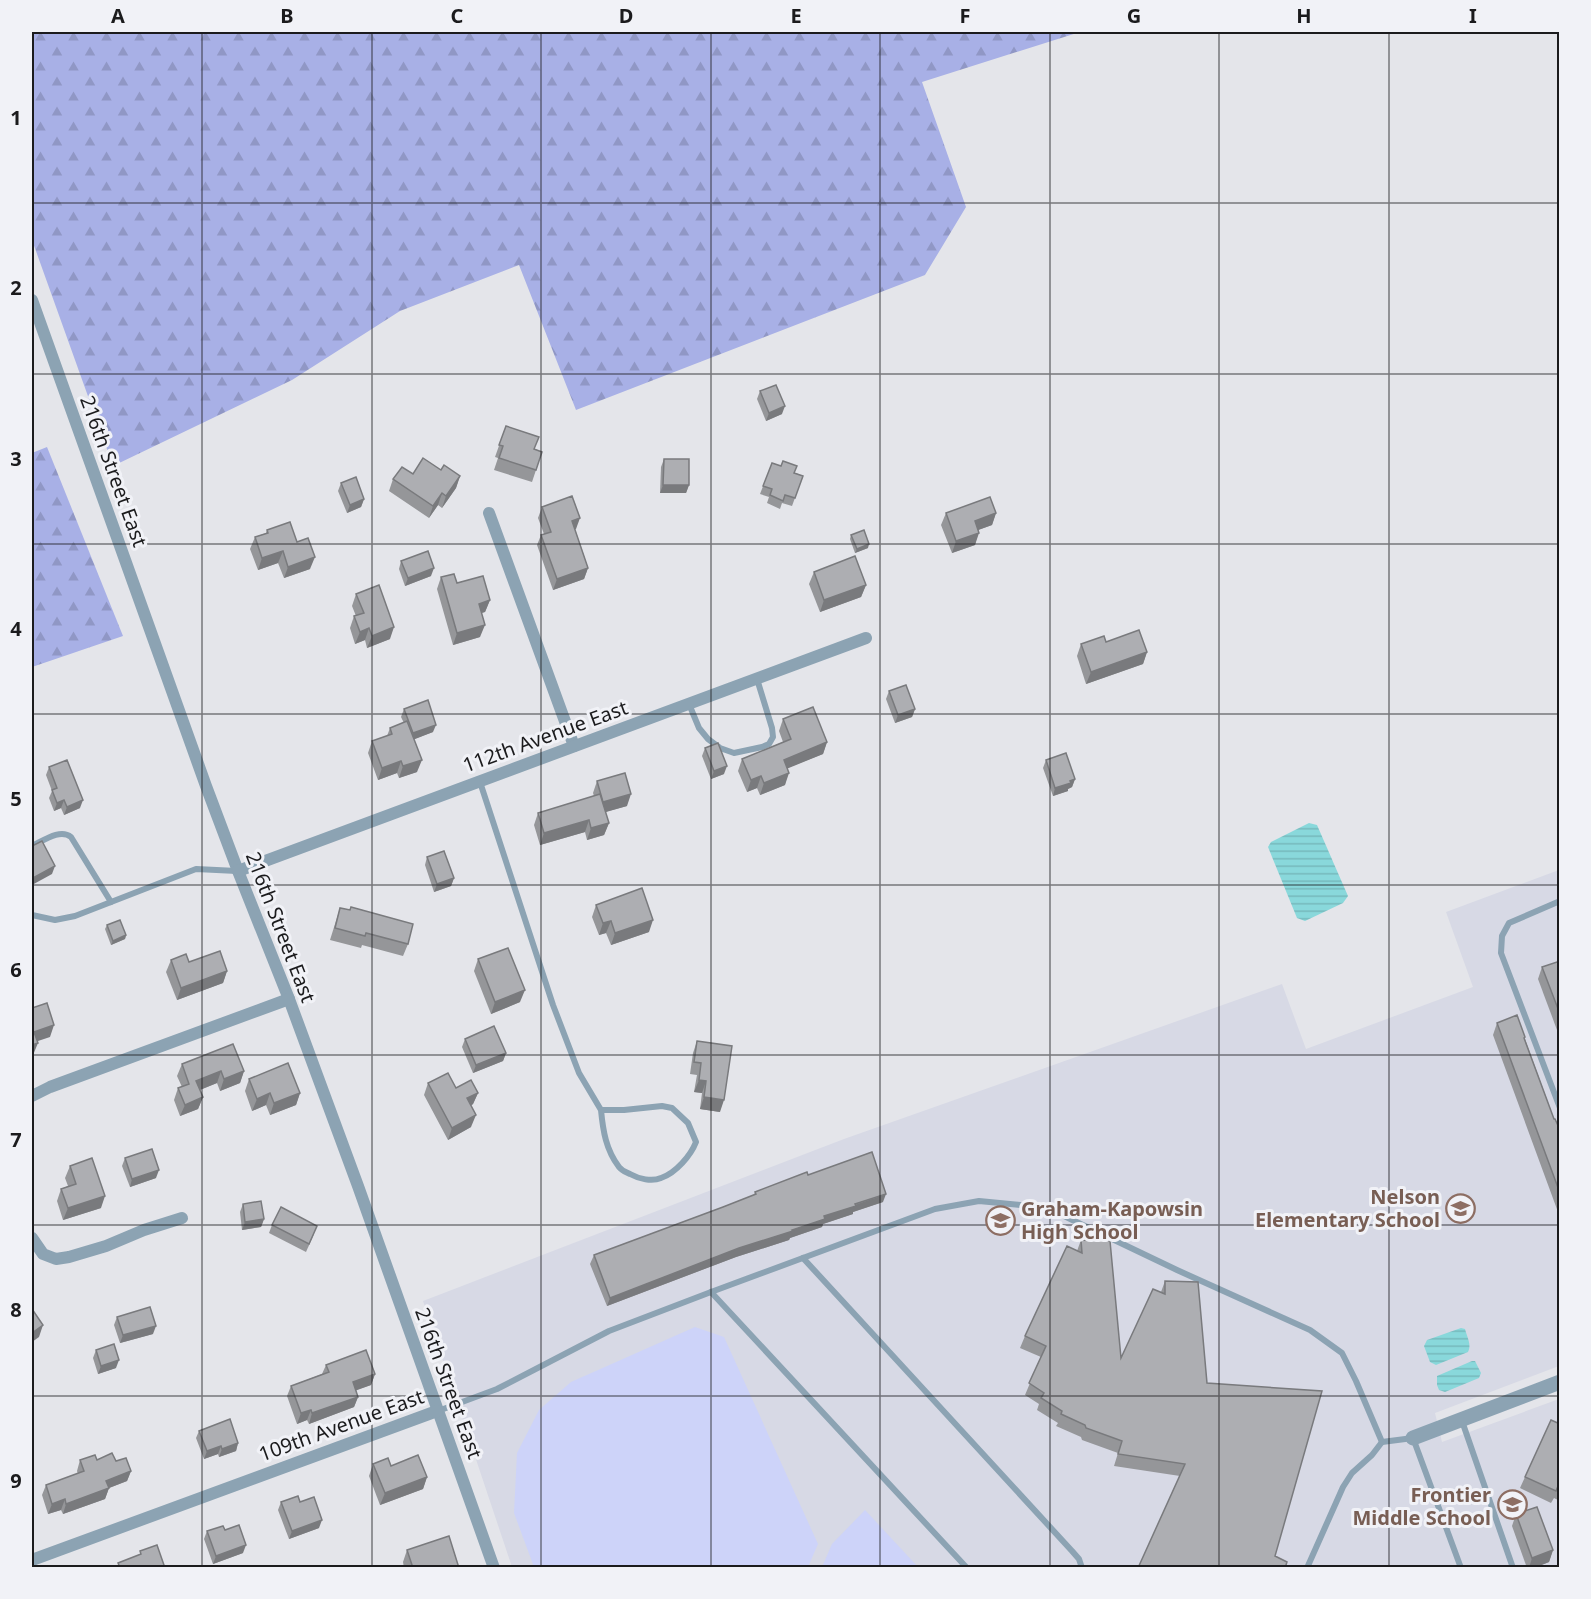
<svg xmlns="http://www.w3.org/2000/svg" width="1591" height="1599" viewBox="0 0 1591 1599" font-family="'Noto Sans',sans-serif">
<defs>
<pattern id="forest-firs" width="22" height="20" patternUnits="userSpaceOnUse" patternTransform="scale(1.5)"><rect width="22" height="20" fill="#a8b0e6"/><path d="M5 1l3.5 6h-7zM16 11l3.5 6h-7z" fill="#9097c5"/></pattern>
<pattern id="water-rules" width="6" height="5" patternUnits="userSpaceOnUse" patternTransform="scale(1.5)"><rect width="6" height="5" fill="#89d8db"/><path d="M0 2.5h6" fill="none" stroke="#76b9bc"/></pattern>
</defs>
<rect width="100%" height="100%" fill="#e4e5ea"/>
<path fill="#d7d9e5" d="M1559,870v496l-124,47 7,29 117,-43v168h-1047l-89,-266 421,-162 438,-155 24,65 167,-62 -27,-75z"/>
<g fill="#cdd3f9">
<path d="M695,1327l29,10 94,207 -10,23h-274l-20,-54 3,-60 22,-43 32,-28z"/>
<path d="M865,1510l53,57h-96l10,-23z"/>
</g>
<g fill="url(#forest-firs)">
<path d="M32,32h1048l-158,50 44,125 -41,68 -349,135 -57,-145 -119,46 -108,69 -179,86 -81,-226z"/>
<path d="M47,447l76,189 -91,31v-214z"/>
</g>
<g fill="url(#water-rules)">
<path d="M1309,823l8,2 31,71 -5,7 -38,18 -8,-3 -29,-71 3,-5z"/>
<path d="M1461,1328l4,1c2,8 7,16 3,23l-32,13 -6,-3 -6,-16 3,-6z"/>
<path d="M1472,1361h3l6,12 -2,5 -34,14 -6,-2 -2,-5v-9z"/>
</g>
<g fill="none" stroke-linecap="round" stroke-linejoin="round">
<g stroke="#8ca3b3" stroke-width="6">
<path d="M689,704l10,24 9,11 12,9 14,5 28,-6 7,-3 4,-7 -1,-9 -15,-49"/>
<path d="M480,782l73,223 26,68 22,37h23l38,-4 10,2 16,15 8,19c-5,13 -20,31 -35,36 -9,4 -22,1 -31,-4 -4,-2 -8,-3 -11,-7 -13,-17 -16,-36 -18,-57"/>
<path d="M32,846c11,-5 28,-18 39,-9l40,65"/>
<path d="M1560,901l-51,22 -7,13 -1,17 59,155"/>
<path d="M32,915l23,5 20,-4 121,-47 41,2"/>
<path d="M803,1258l269,293 7,8 3,9"/>
<path d="M711,1292l256,276"/>
<path d="M438,1411l59,-22 112,-58 102,-39 224,-83 44,-8 41,4 44,11 113,54 133,60 32,23 14,28 26,61 31,-4 48,130"/>
<path d="M1462,1421l51,147"/>
<path d="M1307,1568l36,-81 9,-14 20,-18 10,-13"/>
</g>
<g stroke="#8ca3b3" stroke-width="12">
<path d="M32,300l174,486 32,85 51,128 69,187 136,382"/>
<path d="M489,513l85,233"/>
<path d="M238,871l628,-233"/>
<path d="M32,1096l18,-9 239,-88"/>
<path d="M32,1238l11,16 13,5 13,-2 37,-11 38,-16 38,-12"/>
<path d="M32,1560l405,-149"/>
</g>
<path stroke="#8ca3b3" stroke-width="15" d="M1413,1438l147,-56"/>
</g>
<g fill="#959699">
<path d="M760,391l22,23 -16,7 -9,-22z"/>
<path d="M506,426l28,23 8,3 -10,30 -38,-12 4,-12 -3,-1z"/>
<path d="M664,459l25,26 -3,8h-26l1,-26z"/>
<path d="M772,463l31,13 -11,30 -10,-3 -2,6 -13,-6 2,-6 -9,-3z"/>
<path d="M441,470l19,6 -4,12 -14,20 -4,-3 -9,13 -40,-27 4,-12z"/>
<path d="M341,483l23,16 -3,8 -14,6 -9,-22z"/>
<path d="M542,507l34,22h-1l13,39 -4,11 -31,11 -16,-45 4,-10 3,-1 -6,-16z"/>
<path d="M946,513h50l-4,12 -14,5 -3,15 -23,8 -11,-28z"/>
<path d="M267,530l30,12 13,27 -26,9 -6,-15 -20,7 -8,-21 5,-12 11,-4z"/>
<path d="M851,535l17,13 -13,5 -5,-14z"/>
<path d="M401,561l30,15 -26,10 -6,-17z"/>
<path d="M814,572l52,13 -5,12 -41,15 -11,-28z"/>
<path d="M441,577l16,6 33,17 -5,12 -4,1 -1,24 -27,8 -16,-56z"/>
<path d="M356,594l34,45 -23,9 -2,-8 -10,4 -5,-16 4,-12h2l-4,-10z"/>
<path d="M1106,642l41,10 -4,12 -57,20 -9,-28 4,-12z"/>
<path d="M889,691l26,18 -3,8 -17,6 -9,-24z"/>
<path d="M404,709l29,23 -19,7 3,33 -18,6 -2,-5 -19,7 -10,-27 4,-12 15,-5 3,-8 14,-5 -3,-6z"/>
<path d="M783,719l44,23 -4,12 -36,14 -2,17 -25,10 -3,-7 -10,4 -9,-21 4,-12 41,-17 -4,-11z"/>
<path d="M705,748l19,26 -13,5 -9,-23z"/>
<path d="M1046,760l29,19 -3,8 -4,2v2l-15,5 -10,-28z"/>
<path d="M49,767l31,41 -16,7 -3,-7 -7,3 -5,-13 3,-7 -6,-16z"/>
<path d="M597,781l30,25 -22,6 4,11 -5,12 -17,5 -2,-8 -45,13 -6,-20 4,-12 56,-17 -1,-3z"/>
<path d="M427,857l27,21 -3,8 -17,6 -9,-27z"/>
<path d="M596,905l53,27 -38,13 -5,-12 -7,2 -7,-18z"/>
<path d="M340,908l68,36 -5,12 -41,-11 -1,3 -31,-8z"/>
<path d="M107,925l19,10 -1,4 -14,6 -6,-16z"/>
<path d="M478,959l42,43 -29,12 -17,-43z"/>
<path d="M171,960l18,2 38,9 -4,12 -46,17 -11,-28z"/>
<path d="M1560,961v77l-22,-59 4,-12z"/>
<path d="M1497,1023l28,16 29,80 6,11v82h-2l-65,-177z"/>
<path d="M465,1039l41,14 -3,8 -30,12 -11,-26z"/>
<path d="M697,1041l23,71 -20,-3 2,-16 -8,-1 3,-17 -7,-1 3,-21z"/>
<path d="M182,1064l62,7 -4,12 -20,8 -3,-8 -17,7 3,7 -5,12 -18,7 -6,-16 4,-12 4,-1 -5,-11z"/>
<path d="M249,1079l51,14 -4,12 -26,10 -4,-10 -14,6 -7,-20z"/>
<path d="M428,1083l50,10 -5,11 -2,2v21l-23,13 -24,-45z"/>
<path d="M125,1158l31,20 -26,9 -8,-21z"/>
<path d="M70,1166l31,42 -38,12 -6,-19 4,-12 7,-3 -3,-8z"/>
<path d="M808,1175l75,27 -30,10v2l-30,10 -1,3 -32,11 -1,2 -53,17 -129,49 -17,-42 4,-9 129,-48 31,-12 1,-3z"/>
<path d="M243,1204l21,15 -3,8 -19,3 -2,-18z"/>
<path d="M272,1225l42,9 -8,18 -37,-19z"/>
<path d="M1081,1240l40,118 40,-66 4,-11 42,102 68,173 10,12 -105,-92 -66,-10 4,-13 -36,-13 -1,-3 -25,-11 2,-3 -21,-13 2,-6 -14,-9 16,-38 -21,-9 5,-12 52,-85z"/>
<path d="M117,1317l36,17 -33,9 -6,-18z"/>
<path d="M96,1350l20,18 -18,6 -5,-16z"/>
<path d="M326,1365l49,9 -4,11 -15,5 2,7 -4,10 -45,17 -2,-4 -10,4 -10,-28 4,-10 31,-12z"/>
<path d="M1560,1424v77l-6,-3 -3,5 -31,-15 5,-11z"/>
<path d="M199,1431l39,12 -2,8 -17,6 -1,-3 -14,5 -8,-21z"/>
<path d="M80,1460h17l19,1 15,10 -4,10 -18,7 -4,11 -42,15 -2,-4 -13,4 -6,-19 4,-10 32,-11 -1,-3z"/>
<path d="M373,1464l18,2 36,11 -4,12 -43,16 -11,-29z"/>
<path d="M281,1502h19l19,26 -30,11 -11,-29z"/>
<path d="M1516,1514l37,36 -4,12 -15,6h-7l-15,-42z"/>
<path d="M225,1530l18,23 -30,11 -9,-25 3,-8z"/>
<path d="M407,1550l52,18h-55l-1,-6z"/>
</g>
<g fill="#797a7d">
<path d="M785,406l-3,8 -16,7 3,-8z"/>
<path d="M460,476l-4,12 -14,20 4,-12z"/>
<path d="M663,485h26l-3,8h-26z"/>
<path d="M442,493l-4,12 -9,13 4,-12z"/>
<path d="M364,499l-3,8 -14,6 3,-8z"/>
<path d="M996,513l-4,12 -22,8 5,-12z"/>
<path d="M580,518l-4,11 -8,3 4,-11z"/>
<path d="M979,533l-4,12 -23,8 4,-12z"/>
<path d="M869,544l-1,4 -13,5 2,-4z"/>
<path d="M283,551l-5,12 -20,7 4,-12z"/>
<path d="M315,557l-5,12 -26,9 4,-11z"/>
<path d="M434,568l-3,8 -26,10 3,-8z"/>
<path d="M588,568l-4,11 -31,11 4,-11z"/>
<path d="M866,585l-5,12 -41,15 4,-12z"/>
<path d="M490,600l-5,12 -11,3 5,-11z"/>
<path d="M485,625l-5,12 -27,8 4,-12z"/>
<path d="M394,627l-4,12 -23,9 5,-12z"/>
<path d="M369,628l-4,12 -10,4 5,-12z"/>
<path d="M1147,652l-4,12 -57,20 5,-12z"/>
<path d="M915,709l-3,8 -17,6 3,-8z"/>
<path d="M436,725l-3,7 -23,9 3,-8z"/>
<path d="M827,742l-4,12 -44,18 5,-12z"/>
<path d="M422,760l-5,12 -18,6 4,-12z"/>
<path d="M401,761l-4,12 -19,7 4,-12z"/>
<path d="M727,766l-3,8 -13,5 3,-8z"/>
<path d="M789,773l-4,12 -25,10 4,-12z"/>
<path d="M761,776l-4,12 -10,4 4,-12z"/>
<path d="M1075,779l-3,8 -4,2v2l-15,5 2,-8z"/>
<path d="M631,794l-4,12 -28,8 4,-12z"/>
<path d="M64,800l-3,8 -7,3 3,-8z"/>
<path d="M83,800l-3,8 -16,7 3,-8z"/>
<path d="M589,820l-4,12 -45,13 4,-12z"/>
<path d="M609,823l-5,12 -17,5 4,-12z"/>
<path d="M55,866l-3,8 -20,11 1,-7z"/>
<path d="M454,878l-3,8 -17,6 3,-8z"/>
<path d="M653,920l-4,12 -38,13 4,-12z"/>
<path d="M611,921l-5,12 -7,2 4,-12z"/>
<path d="M126,935l-1,4 -14,6 2,-4z"/>
<path d="M227,971l-4,12 -46,17 4,-12z"/>
<path d="M525,990l-5,12 -29,12 4,-12z"/>
<path d="M54,1025l-4,12 -18,6 2,-11z"/>
<path d="M38,1043l-5,12h-1v-10z"/>
<path d="M506,1053l-3,8 -30,12 3,-8z"/>
<path d="M221,1071l-4,12 -25,10 4,-12z"/>
<path d="M244,1071l-4,12 -20,8 4,-12z"/>
<path d="M699,1080l7,1 -4,12 -8,-1z"/>
<path d="M270,1093l-4,12 -14,6 5,-12z"/>
<path d="M300,1093l-4,12 -26,10 4,-12z"/>
<path d="M478,1093l-5,11 -11,6 5,-12z"/>
<path d="M203,1097l-5,12 -18,7 5,-11z"/>
<path d="M704,1097l20,3 -4,12 -20,-3z"/>
<path d="M476,1115l-5,12 -23,13 4,-12z"/>
<path d="M159,1170l-3,8 -26,9 2,-8z"/>
<path d="M886,1194l-3,8 -30,10v2l-30,10 -1,3 -32,11 -1,2 -53,17 -129,49 3,-8 129,-50 53,-18 32,-14z"/>
<path d="M105,1196l-4,12 -38,12 5,-12z"/>
<path d="M264,1219l-3,8 -19,3 3,-8z"/>
<path d="M43,1325l-4,12 -7,5v-9z"/>
<path d="M156,1326l-3,8 -33,9 3,-8z"/>
<path d="M119,1360l-3,8 -18,6 3,-8z"/>
<path d="M375,1374l-4,11 -22,8 4,-11z"/>
<path d="M358,1397l-4,10 -45,17 3,-11z"/>
<path d="M311,1410l-4,10 -10,4 4,-11z"/>
<path d="M238,1443l-2,8 -17,6 3,-8z"/>
<path d="M221,1446l-3,8 -14,5 3,-8z"/>
<path d="M131,1471l-4,10 -18,7 -4,11 -42,15 3,-10 40,-23z"/>
<path d="M427,1477l-4,12 -43,16 5,-12z"/>
<path d="M65,1499l-4,11 -13,4 4,-10z"/>
<path d="M322,1520l-3,8 -30,11 3,-8z"/>
<path d="M246,1545l-3,8 -30,11 3,-8z"/>
<path d="M1553,1550l-4,12 -15,6h-5l3,-10z"/>
</g>
<g fill="#adaeb2" stroke="#797a7d" stroke-width="1.5">
<path d="M776,385l9,21 -16,7 -9,-22z"/>
<path d="M506,426l33,11 -5,12 8,3 -6,18 -37,-12 4,-12 -4,-1z"/>
<path d="M423,458l18,12 3,-5 16,11 -14,20 -4,-3 -9,13 -40,-27 9,-12 11,7z"/>
<path d="M664,459h25v26h-26z"/>
<path d="M783,461l14,5 -3,7 9,3 -8,22 -10,-3 -2,6 -13,-6 2,-6 -9,-3 9,-23 9,3z"/>
<path d="M356,477l8,22 -14,6 -9,-22z"/>
<path d="M572,496l8,22 -8,3 16,47 -31,11 -16,-44 10,-3 -9,-25z"/>
<path d="M990,497l6,16 -21,8 4,12 -23,8 -10,-28z"/>
<path d="M290,522l7,20 11,-4 7,19 -27,10 -5,-16 -21,7 -7,-21 13,-4 -1,-3z"/>
<path d="M864,530l5,14 -12,5 -6,-14z"/>
<path d="M428,551l6,17 -26,10 -7,-17z"/>
<path d="M855,556l11,29 -42,15 -10,-28z"/>
<path d="M454,574l3,9 26,-7 7,24 -11,4 6,21 -28,8 -16,-56z"/>
<path d="M379,585l15,42 -22,9 -3,-8 -9,4 -6,-16 10,-3 -8,-19z"/>
<path d="M1139,630l8,22 -56,20 -10,-28 23,-8 2,6z"/>
<path d="M906,685l9,24 -17,6 -9,-24z"/>
<path d="M428,700l8,25 -23,8 -9,-24z"/>
<path d="M813,707l14,35 -43,18 5,13 -25,10 -3,-7 -10,4 -9,-21 49,-20 -8,-20z"/>
<path d="M407,721l15,39 -19,6 -2,-5 -19,7 -10,-27 20,-7 -2,-6z"/>
<path d="M718,743l9,23 -13,5 -9,-23z"/>
<path d="M1066,753l9,26 -5,2 1,2 -16,5 -9,-28z"/>
<path d="M67,760l16,40 -16,7 -3,-7 -7,3 -5,-13 5,-2 -8,-21z"/>
<path d="M625,773l6,21 -28,8 -6,-21z"/>
<path d="M600,794l9,29 -18,5 -2,-8 -45,13 -6,-20z"/>
<path d="M42,841l13,25 -22,12 -1,-4v-28z"/>
<path d="M444,851l10,27 -17,6 -10,-27z"/>
<path d="M642,888l11,32 -38,13 -4,-12 -8,2 -7,-18z"/>
<path d="M351,907l62,17 -5,20 -42,-11 -1,3 -30,-8 5,-20 10,2z"/>
<path d="M120,920l6,15 -13,6 -6,-16z"/>
<path d="M508,948l17,42 -30,12 -17,-43z"/>
<path d="M220,951l7,20 -46,17 -10,-28 15,-6 3,8z"/>
<path d="M1560,961v53l-18,-47z"/>
<path d="M47,1003l7,22 -20,7 4,11 -6,2v-37z"/>
<path d="M1517,1015l8,22 -1,1 30,81h1l5,11v63l-63,-170z"/>
<path d="M494,1026l12,27 -30,12 -11,-26z"/>
<path d="M697,1041l35,5 -8,54 -20,-3 2,-16 -7,-1 2,-17 -7,-1z"/>
<path d="M233,1044l11,27 -20,8 -3,-8 -25,10 7,16 -18,8 -7,-17 11,-4 -7,-20z"/>
<path d="M288,1063l12,30 -26,10 -4,-10 -13,6 -8,-20z"/>
<path d="M448,1073l8,15 15,-8 7,13 -11,5 9,17 -24,13 -24,-45z"/>
<path d="M152,1149l7,21 -27,9 -7,-21z"/>
<path d="M872,1152l14,42 -31,10 1,2 -32,10 1,3 -33,11 1,1 -54,17 -129,50 -16,-43 129,-48 33,-13 -1,-2 52,-20 1,3z"/>
<path d="M92,1158l13,38 -37,12 -7,-19 15,-5 -6,-18z"/>
<path d="M261,1201l3,18 -19,3 -2,-18z"/>
<path d="M281,1207l36,19 -8,18 -37,-19z"/>
<path d="M1081,1240l29,1 11,117 32,-69 12,5v-13l33,1 9,101 115,8 -47,165 12,6 -2,6h-147l47,-104 -67,-10 4,-13 -36,-13 -1,-3 -24,-11 1,-3 -21,-13 3,-5 -15,-10 17,-37 -21,-10 42,-90 15,7z"/>
<path d="M150,1307l6,19 -33,9 -6,-18z"/>
<path d="M32,1309l11,16 -11,8z"/>
<path d="M114,1344l5,16 -18,6 -5,-16z"/>
<path d="M366,1350l9,24 -22,8 5,15 -46,16 -1,-3 -10,3 -10,-27 38,-14 -3,-7z"/>
<path d="M230,1419l8,24 -16,6 -1,-3 -14,5 -8,-20z"/>
<path d="M1551,1420l9,4v63l-2,-1 -2,5 -31,-14z"/>
<path d="M112,1453l4,8 10,-3 5,13 -25,10 3,7 -43,16 -1,-5 -13,5 -6,-19 38,-14 -4,-11 15,-5 2,5z"/>
<path d="M418,1455l9,22 -42,16 -12,-29 15,-6 3,8z"/>
<path d="M298,1496l2,6 14,-5 8,23 -30,11 -11,-29z"/>
<path d="M1537,1507l16,43 -21,8 -16,-44z"/>
<path d="M239,1525l7,20 -30,11 -9,-25 16,-5 2,4z"/>
<path d="M449,1536l10,32h-46l-6,-18z"/>
<path d="M157,1545l8,23h-45l-2,-5 23,-9 -1,-3z"/>
</g>
<path fill="none" stroke="#1b1b1d" stroke-width="1.5" stroke-opacity="0.55" d="M202,32v1536M372,32v1536M541,32v1536M711,32v1536M880,32v1536M1050,32v1536M1219,32v1536M1389,32v1536M32,203h1528M32,374h1528M32,544h1528M32,714h1528M32,885h1528M32,1055h1528M32,1225h1528M32,1396h1528"/>
<defs>
<symbol id="school-ring" viewBox="-11 -11 22 22"><circle r="9.5" fill="#f1f2f7" stroke="#8d6e63" stroke-width="1.5"/><path d="M0-5L7-2L0 1L-7-2ZM-4 1L0 2.5L4 1V4Q0 6-4 4Z" fill="#8d6e63"/></symbol>
</defs>
<g fill-rule="evenodd">
<use href="#school-ring" x="1444" y="1192" width="33" height="33"/>
<use href="#school-ring" x="984" y="1204" width="33" height="33"/>
<use href="#school-ring" x="1496" y="1488" width="33" height="33"/>
</g>
<g text-anchor="middle" dominant-baseline="central" stroke-width="6" stroke-linejoin="round" paint-order="stroke">
<g font-size="20" fill="#1b1b1d" stroke="#f1f2f7">
<text transform="translate(114 471) rotate(70)">216th Street East</text>
<text transform="translate(545 736) rotate(-20)">112th Avenue East</text>
<text transform="translate(281 927) rotate(69)">216th Street East</text>
<text transform="translate(449 1383) rotate(70)">216th Street East</text>
<text transform="translate(341 1425) rotate(-20)">109th Avenue East</text>
</g>
<g font-size="20" font-weight="bold" fill="#785e54" stroke="#f1f2f7" text-anchor="end">
<text x="1440" y="1196">Nelson<tspan x="1440" dy="23">Elementary School</tspan></text>
<text x="1021" y="1208" text-anchor="start">Graham-Kapowsin<tspan x="1021" dy="23">High School</tspan></text>
<text x="1491" y="1494">Frontier<tspan x="1491" dy="23">Middle School</tspan></text>
</g>
</g>
<rect width="1591" height="1599" fill="none" stroke="#f1f2f7" stroke-width="66"/>
<rect x="33" y="33" width="1525" height="1533" fill="none" stroke="#1b1b1d" stroke-width="2"/>
<g font-size="20" text-anchor="middle" font-weight="bold" fill="#1b1b1d">
<text x="118" y="23">A</text>
<text x="287" y="23">B</text>
<text x="457" y="23">C</text>
<text x="626" y="23">D</text>
<text x="796" y="23">E</text>
<text x="965" y="23">F</text>
<text x="1134" y="23">G</text>
<text x="1304" y="23">H</text>
<text x="1473" y="23">I</text>
<text x="16" y="125">1</text>
<text x="16" y="295">2</text>
<text x="16" y="466">3</text>
<text x="16" y="636">4</text>
<text x="16" y="806">5</text>
<text x="16" y="977">6</text>
<text x="16" y="1147">7</text>
<text x="16" y="1317">8</text>
<text x="16" y="1488">9</text>
</g>
</svg>
